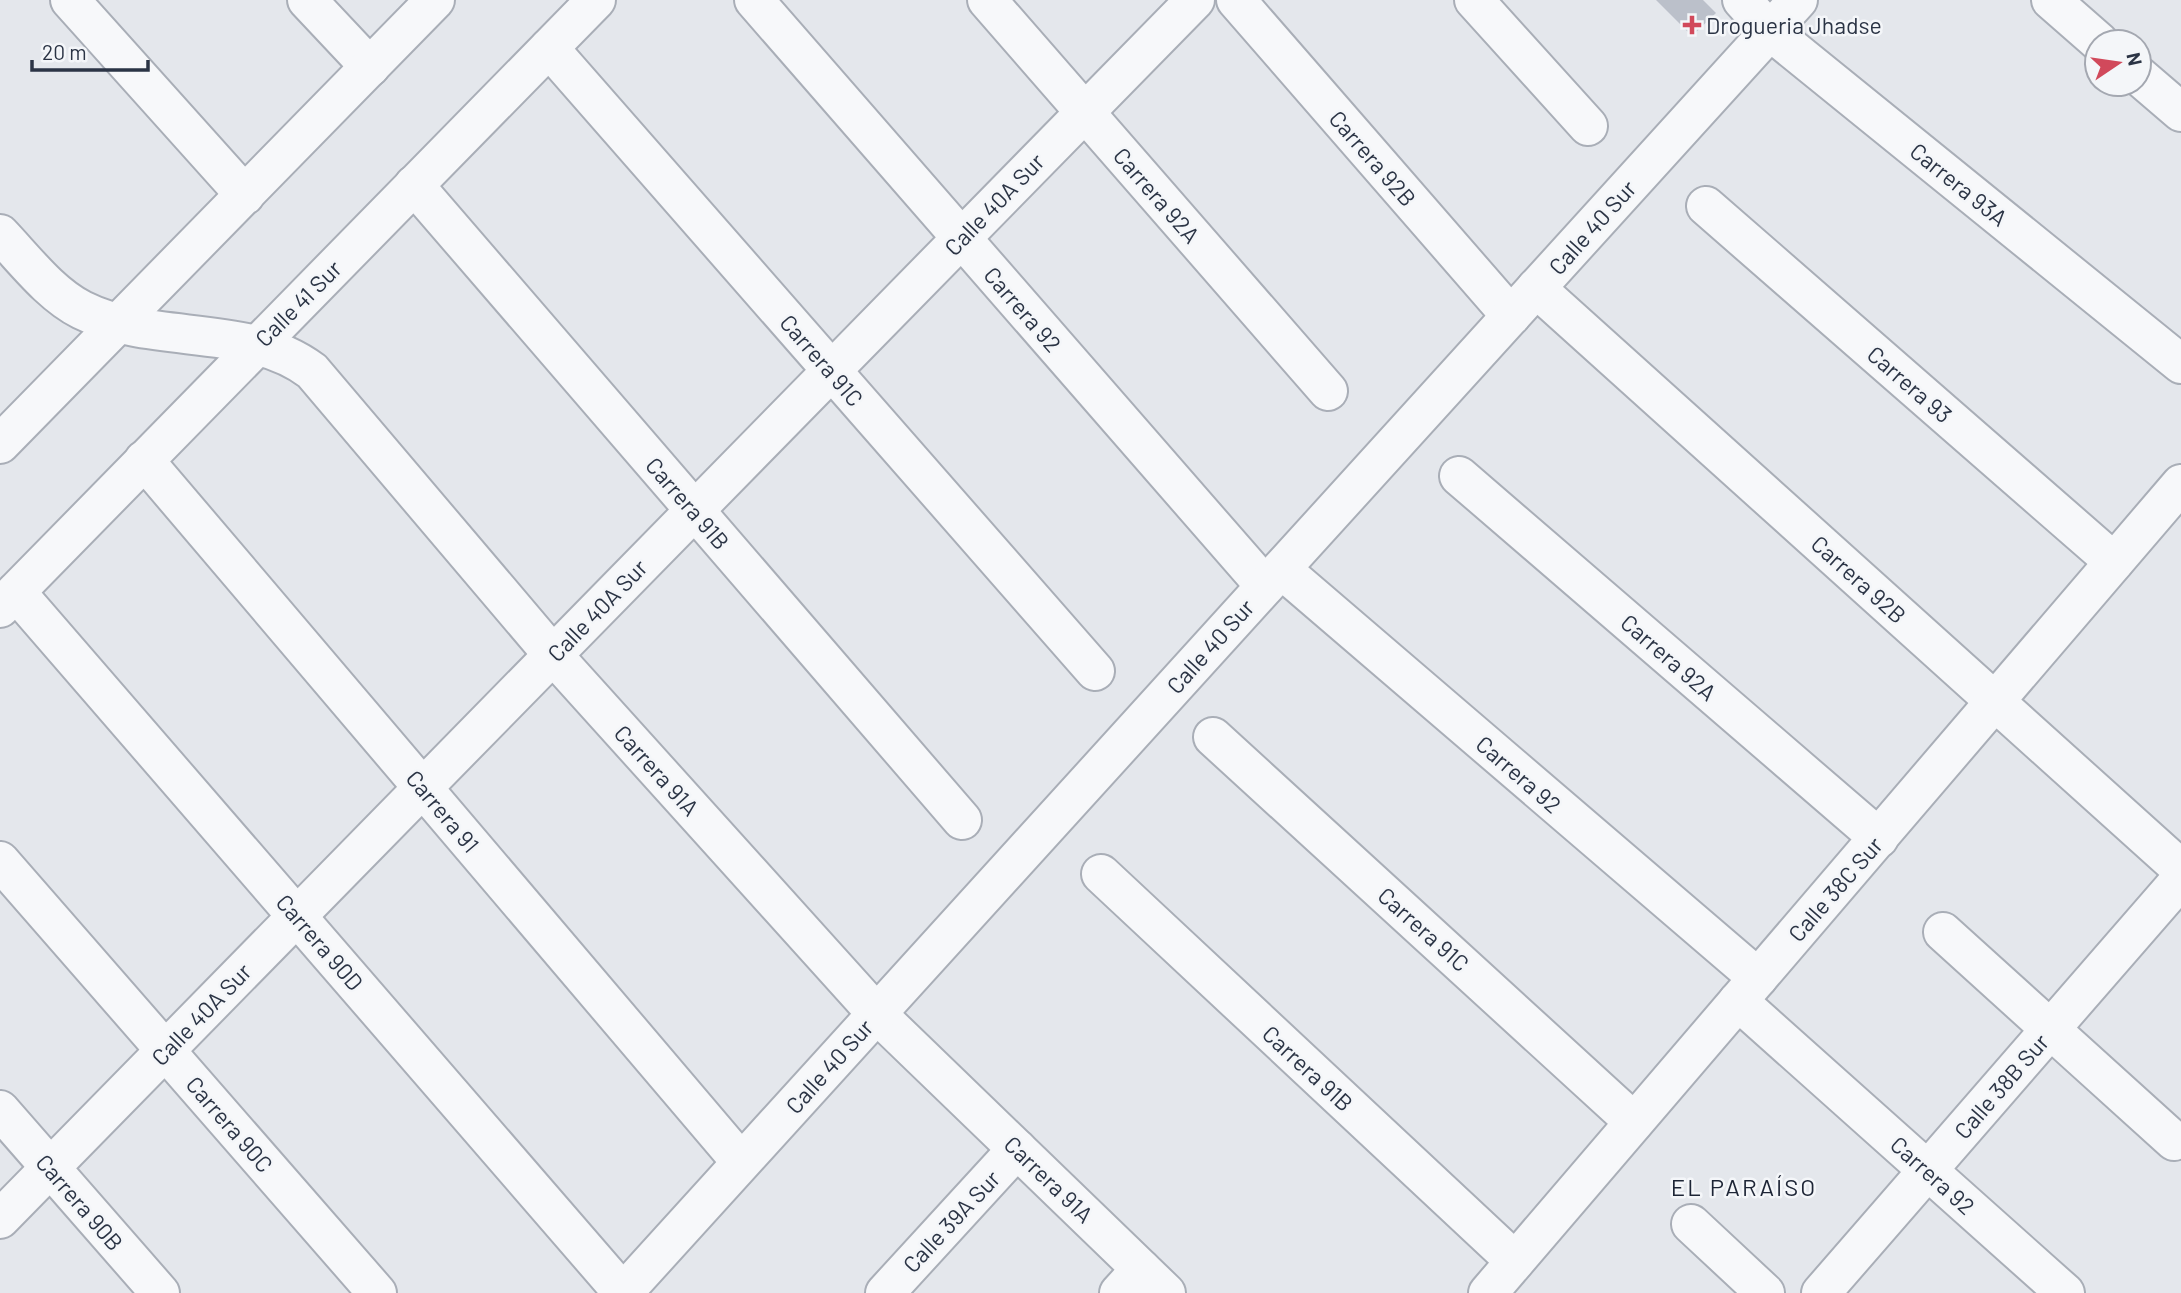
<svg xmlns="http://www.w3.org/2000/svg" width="2181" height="1293" viewBox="0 0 2181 1293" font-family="Barlow,sans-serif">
<rect width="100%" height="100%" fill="#e4e7ec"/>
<path fill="#bbc0ca" d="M1656,0h47l13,13 -24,23z"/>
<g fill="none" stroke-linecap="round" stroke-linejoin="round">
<defs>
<g id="minor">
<path d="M70,0l175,195"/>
<path d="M307,0l63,67"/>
<path d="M754,0l511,586"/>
<path d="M987,0l341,391"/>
<path d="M1236,0l275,316"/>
<path d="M1474,0l114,126"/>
<path d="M1742,0l28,31 411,333"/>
<path d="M2051,0l48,42"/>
<path d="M549,48l546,623"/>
<path d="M2139,76l42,36"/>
<path d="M414,185l548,635"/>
<path d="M1706,206l408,356"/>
<path d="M0,234c24,25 50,60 82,76 72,36 165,12 230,61l241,284 323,358 290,280"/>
<path d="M1536,288l645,581"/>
<path d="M0,444l435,-444"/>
<path d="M144,460l597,702"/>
<path d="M1459,476l420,362"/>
<path d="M1281,569l477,409"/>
<path d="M16,592l607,701"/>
<path d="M0,608l596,-608"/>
<path d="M1213,737l421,385"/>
<path d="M0,861l377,432"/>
<path d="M1101,874l414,387"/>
<path d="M1943,932l231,209"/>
<path d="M1738,1001l327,292"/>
<path d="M0,1110l160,183"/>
<path d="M0,1219l1195,-1219"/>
<path d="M1691,1224l74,69"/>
<path d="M623,1293l1175,-1293"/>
<path d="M885,1293l132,-144"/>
<path d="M1119,1293l22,-24"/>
<path d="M1488,1293l693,-809"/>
<path d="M1821,1293l360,-414"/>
</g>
</defs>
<use href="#minor" stroke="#a9aeb7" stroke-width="42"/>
<use href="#minor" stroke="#f7f8fa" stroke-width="38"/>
</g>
<path fill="#d1495b" stroke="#f4f6f9" stroke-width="2.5" d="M1688.5 14.5h7v7h7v7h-7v7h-7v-7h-7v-7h7z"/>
<g text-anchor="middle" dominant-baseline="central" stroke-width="5" stroke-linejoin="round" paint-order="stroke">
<g font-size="23" fill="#2b3445" stroke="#f4f6f9" text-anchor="start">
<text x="1706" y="25">Drogueria Jhadse</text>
</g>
<g font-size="23" fill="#2b3445" stroke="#f4f6f9">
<text transform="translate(1373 158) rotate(49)">Carrera 92B</text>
<text transform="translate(1959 184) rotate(39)">Carrera 93A</text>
<text transform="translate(1157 195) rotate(49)">Carrera 92A</text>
<text transform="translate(994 204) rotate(-46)">Calle 40A Sur</text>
<text transform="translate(1592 227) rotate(-48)">Calle 40 Sur</text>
<text transform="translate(298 303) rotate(-45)">Calle 41 Sur</text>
<text transform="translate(1023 309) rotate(49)">Carrera 92</text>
<text transform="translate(822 360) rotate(49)">Carrera 91C</text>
<text transform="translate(1910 384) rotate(41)">Carrera 93</text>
<text transform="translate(688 503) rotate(49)">Carrera 91B</text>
<text transform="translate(1859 579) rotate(42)">Carrera 92B</text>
<text transform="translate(597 610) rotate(-46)">Calle 40A Sur</text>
<text transform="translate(1210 646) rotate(-48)">Calle 40 Sur</text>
<text transform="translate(1669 657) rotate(41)">Carrera 92A</text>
<text transform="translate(657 770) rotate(48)">Carrera 91A</text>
<text transform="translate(1519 774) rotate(41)">Carrera 92</text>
<text transform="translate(443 811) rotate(50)">Carrera 91</text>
<text transform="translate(1835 889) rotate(-49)">Calle 38C Sur</text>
<text transform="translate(1424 929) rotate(42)">Carrera 91C</text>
<text transform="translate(320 942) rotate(49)">Carrera 90D</text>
<text transform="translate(201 1014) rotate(-46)">Calle 40A Sur</text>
<text transform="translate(829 1066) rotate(-48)">Calle 40 Sur</text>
<text transform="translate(1308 1068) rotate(43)">Carrera 91B</text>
<text transform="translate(2001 1086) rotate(-49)">Calle 38B Sur</text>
<text transform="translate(230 1124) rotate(49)">Carrera 90C</text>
<text transform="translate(1933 1175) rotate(42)">Carrera 92</text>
<text transform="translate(1049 1179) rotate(44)">Carrera 91A</text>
<text transform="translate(80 1202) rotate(49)">Carrera 90B</text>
<text transform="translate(951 1221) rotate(-47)">Calle 39A Sur</text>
</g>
<g font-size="24" letter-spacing="2" fill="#1d2536" stroke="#f4f6f9">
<text x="1744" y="1186">EL PARAÍSO</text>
</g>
</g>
<g transform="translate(2118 63) rotate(77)"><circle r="33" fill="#f4f6f9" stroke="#a4a8b1" stroke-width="2"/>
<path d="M0-5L12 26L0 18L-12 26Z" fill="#d1495b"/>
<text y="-10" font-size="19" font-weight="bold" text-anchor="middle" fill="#2b3445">N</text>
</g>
<path d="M32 60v10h116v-10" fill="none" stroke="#2b3445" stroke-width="3.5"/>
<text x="42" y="60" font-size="21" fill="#2b3445" stroke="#f4f6f9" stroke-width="5" paint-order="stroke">20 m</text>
</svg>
